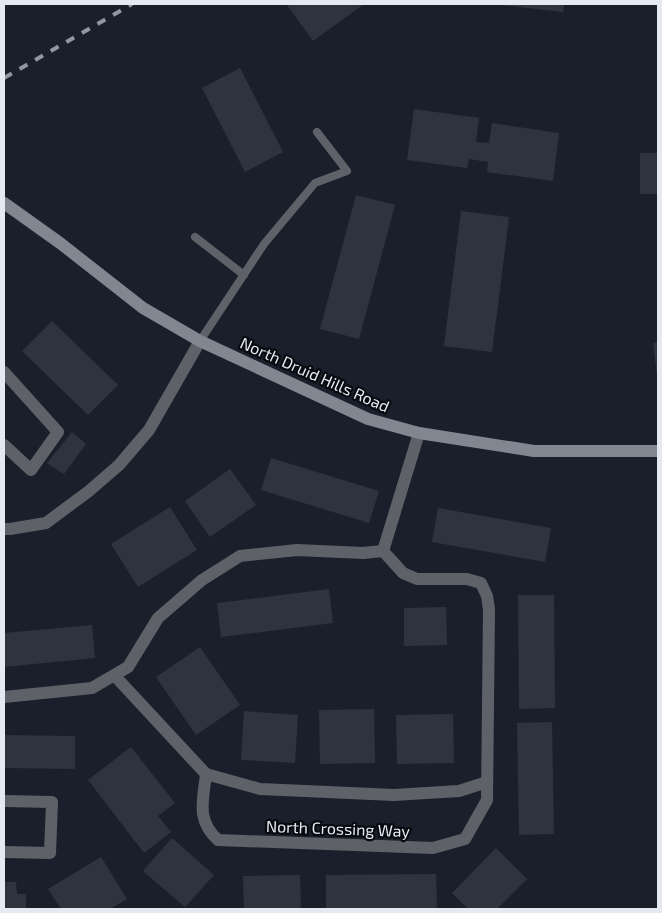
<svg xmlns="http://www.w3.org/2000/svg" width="662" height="913" viewBox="0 0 662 913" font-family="'Exo 2',sans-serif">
<rect width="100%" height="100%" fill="#19202b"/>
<g fill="#2d3440">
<path d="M289,4h75l-51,37 -26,-36z"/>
<path d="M502,4h62l-1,8 -62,-7z"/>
<path d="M240,68l43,84 -38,20 -43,-84z"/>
<path d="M414,109l65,9 -3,24 13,1 3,-20 67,10 -6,48 -66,-9 1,-10 -19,-3 -2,9 -60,-8z"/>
<rect x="640" y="153" width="18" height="41"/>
<path d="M356,195l39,10 -36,134 -39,-10z"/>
<path d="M461,211l48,6 -17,135 -48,-6z"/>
<path d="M52,321l66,64 -30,30 -66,-64z"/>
<path d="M658,342v34h-1l-4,-33z"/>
<path d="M72,432l14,12 -22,30 -17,-11z"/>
<path d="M271,458l108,33 -10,32 -108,-33z"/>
<path d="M230,469l26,36 -46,32 -25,-36z"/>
<path d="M170,507l27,43 -59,37 -27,-43z"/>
<path d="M438,508l113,20 -6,34 -113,-20z"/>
<path d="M329,589l4,34 -112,14 -4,-34z"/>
<path d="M518,595h36l1,113 -36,1z"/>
<path d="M446,607l1,38 -43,1v-38z"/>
<path d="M92,625l3,33 -91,9v-34z"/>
<path d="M200,647l40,58 -44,30 -40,-58z"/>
<path d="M374,709l1,54 -55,1 -1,-54z"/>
<path d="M244,711l54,4 -3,48 -54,-3z"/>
<path d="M453,714l1,49 -57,1 -1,-49z"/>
<path d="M552,722l2,112 -35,1 -2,-112z"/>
<path d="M4,735l71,1v33l-71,-1z"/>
<path d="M131,747l44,56 -17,13 13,16 -27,21 -56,-73z"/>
<path d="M172,838l42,37 -29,32 -42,-36z"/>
<path d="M496,848l31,31 -30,30h-29l-16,-16z"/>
<path d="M101,857l26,42 -17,10h-49l-13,-20z"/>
<path d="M436,874l1,35h-111v-34z"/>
<path d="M300,875l1,34h-57l-1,-33z"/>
<path d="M4,882h12l1,12h9v15h-22z"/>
</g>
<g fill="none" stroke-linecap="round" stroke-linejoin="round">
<g stroke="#5e6268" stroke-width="8">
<path d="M195,237l49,38"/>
<path d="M200,341l64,-97 51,-61 32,-12 -30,-39"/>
</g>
<g stroke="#5e6268" stroke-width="12">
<path d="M4,372l54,60 -27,38 -27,-25"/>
<path d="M4,529h6l36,-6 43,-32 30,-26 30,-35 51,-89"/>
<path d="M383,551l36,-118"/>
<path d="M4,697l88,-9 36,-21 30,-49 44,-38 38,-24 57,-6 66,3 20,-2 20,22 14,6h50l14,4 6,13 2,13 -2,191 -22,39 -32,9 -215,-8c-22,-20 -15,-39 -12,-66l-92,-99"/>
<path d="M206,774l54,15 134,6 65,-4 28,-9"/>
<path d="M4,801l48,1 -2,51 -46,-1"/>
</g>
<path stroke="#818790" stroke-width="12" d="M4,203l56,40 83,65 57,33 168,78 51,14 115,18h124"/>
<path stroke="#9197a0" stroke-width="4" stroke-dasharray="9 9" stroke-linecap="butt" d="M4,78l128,-74"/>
</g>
<g text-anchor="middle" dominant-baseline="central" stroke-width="4.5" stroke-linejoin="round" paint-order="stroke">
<g font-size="16" fill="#e5eaf2" stroke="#070a0f">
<text transform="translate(315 374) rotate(24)">North Druid Hills Road</text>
<text transform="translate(338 828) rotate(2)">North Crossing Way</text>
</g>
</g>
<rect width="662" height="913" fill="none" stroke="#e5eaf2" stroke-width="10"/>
</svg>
